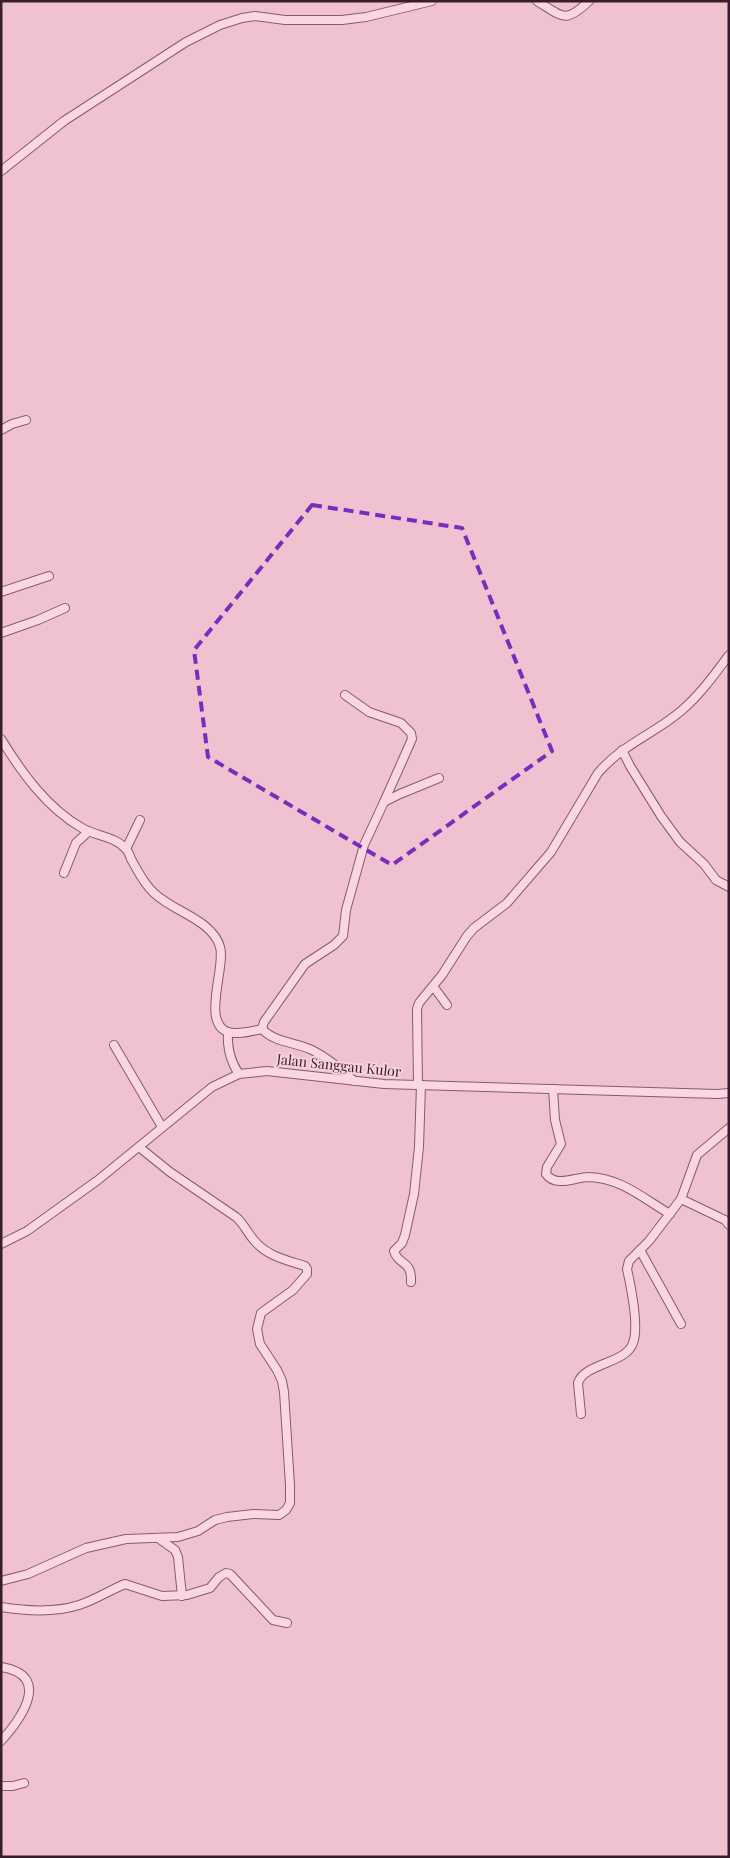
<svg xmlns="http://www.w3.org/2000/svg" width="730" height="1858" viewBox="0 0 730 1858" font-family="'Playfair Display',serif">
<rect width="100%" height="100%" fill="#f0c2d1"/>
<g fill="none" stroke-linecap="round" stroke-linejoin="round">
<defs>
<g id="minor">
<path d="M537,1c26,16 28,23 52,0"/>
<path d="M1,171l63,-50 122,-79 34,-17 22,-7 13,-2 30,4h57l24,-3 66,-16"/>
<path d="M1,430l11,-6 14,-4"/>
<path d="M1,592l48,-16"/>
<path d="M1,633l37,-13 27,-12"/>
<path d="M345,695l24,17 32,11 10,10 1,6 -28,63"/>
<path d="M1,739c21,34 46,69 81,89 13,8 33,8 44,21 2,2 4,7 5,10 7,12 12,24 23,34 15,14 35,20 51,33 6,5 13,13 15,21 6,20 -19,76 8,85 10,3 24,-1 34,-3 13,14 34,13 50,21 16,8 29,19 42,31"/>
<path d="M622,750l8,16 31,50 19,26 24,22 12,16 13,7"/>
<path d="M126,849l14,-29"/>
<path d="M64,873l12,-30 12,-11"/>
<path d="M433,986l14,19"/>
<path d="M262,1029l2,-7 41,-58 29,-19 9,-9 3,-26 18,-65 20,-43 16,-8 39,-16"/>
<path d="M228,1032c-1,16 2,29 11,42"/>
<path d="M114,1045l48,82"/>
<path d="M418,1085l-1,-76 2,-6 23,-28 25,-39 7,-8 33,-25 44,-51 47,-79c25,-29 56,-39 83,-62 19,-16 34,-37 48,-56"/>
<path d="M553,1089l2,31 6,24 -14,23 -1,7c10,14 29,3 43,3 32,1 55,22 81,37"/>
<path d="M681,1199l44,21 4,5"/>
<path d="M1,1244l26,-13 71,-51 114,-93 27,-13 28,-3 117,13 333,10 12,-1"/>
<path d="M640,1250l41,74"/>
<path d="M411,1282c1,-23 -13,-16 -17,-31l8,-8 3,-8 9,-41 5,-47 2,-62"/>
<path d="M581,1414l-3,-31c6,-20 48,-19 55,-40 6,-16 -2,-56 -6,-74l2,-8 20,-20 32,-42 16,-44 32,-27"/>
<path d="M158,1538l17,12 3,7 4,39"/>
<path d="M1,1581l27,-7 58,-26 40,-9 52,-2 20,-6 17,-11 12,-3 26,-3 26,1 7,-5 4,-7v-18l-6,-93 -2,-11 -5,-11 -17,-26 -3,-15 4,-16 32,-23 14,-16v-5l-2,-3c-19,-6 -39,-10 -52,-27 -6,-7 -9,-15 -17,-22l-66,-45 -31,-25"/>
<path d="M1,1607c25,4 53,6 78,-2 16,-5 31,-15 46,-21l37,12 25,-1 23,-7 9,-11 7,-4 4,1 43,46 14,3"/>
<path d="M1,1667c51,8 21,51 0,74"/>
<path d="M1,1786h12l11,-3"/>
</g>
</defs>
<use href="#minor" stroke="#8a5871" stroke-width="10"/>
<use href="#minor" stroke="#fad6e2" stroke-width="8"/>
</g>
<path fill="none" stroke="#7b2cbf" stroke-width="4" stroke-dasharray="10 6" stroke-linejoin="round" d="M312,505l150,23 90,223 -160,114 -184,-108 -14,-107z"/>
<g text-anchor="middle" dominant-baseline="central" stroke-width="4" stroke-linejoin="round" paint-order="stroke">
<g font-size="14" fill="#391d2d" stroke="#f7d2de">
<text transform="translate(339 1065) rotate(6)">Jalan Sanggau Kulor</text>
</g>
</g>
<rect width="730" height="1858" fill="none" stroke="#391d2d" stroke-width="5"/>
</svg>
